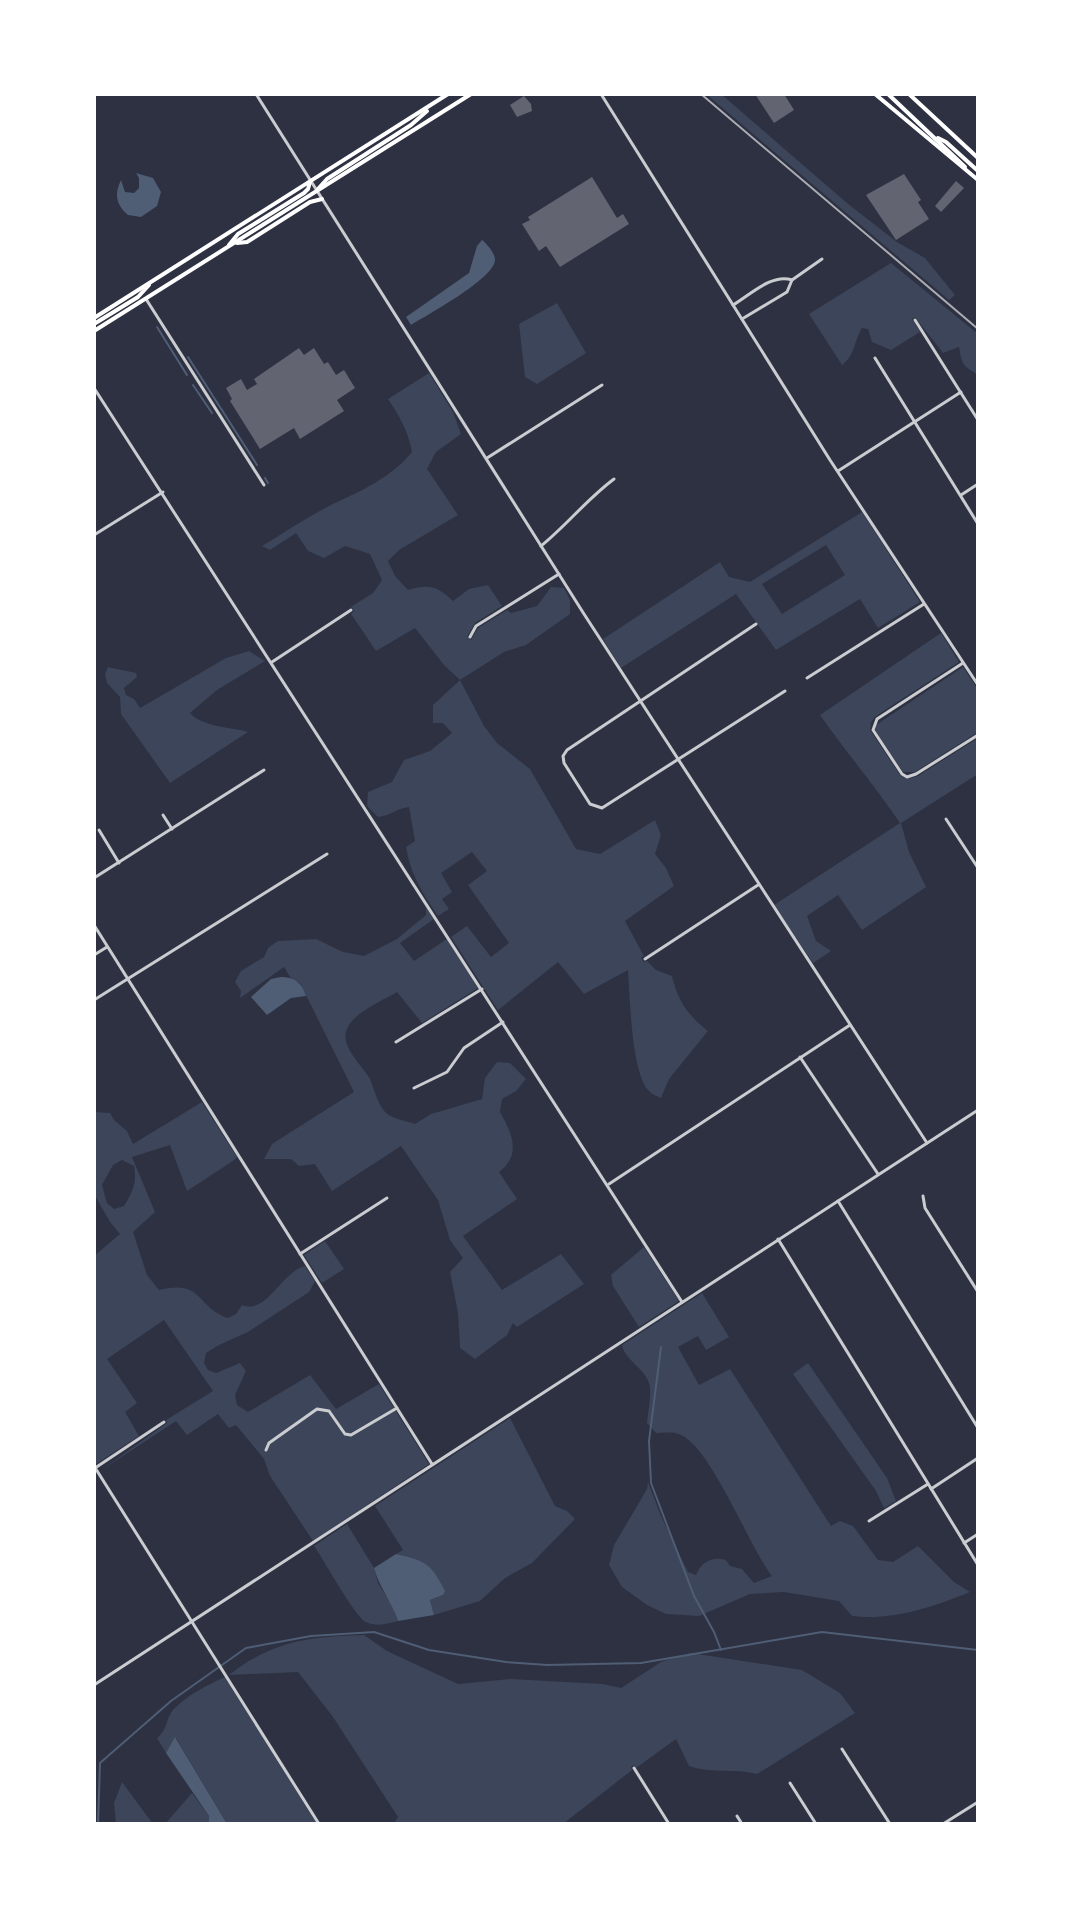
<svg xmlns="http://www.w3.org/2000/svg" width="1072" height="1918" viewBox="0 0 1072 1918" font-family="'Work Sans',sans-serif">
<rect width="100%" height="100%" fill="#2d3142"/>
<g fill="#3c4559" fill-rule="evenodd">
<path d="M706,94h15l126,109 50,39 28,16 30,37 -6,5z"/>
<path d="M891,263l87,71v41c-16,-10 -16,-11 -19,-28l-16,6 -28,-36 -3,2 8,13 -29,18 -19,-8 -4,-13 -6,-1c-8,13 -7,28 -20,37l-33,-51z"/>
<path d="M557,303l29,50 -49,31 -12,-7 -6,-53z"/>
<path d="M429,373l24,39 8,22 -25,18 -9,17 31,46 -59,35 -11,11 7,15 13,14c21,-6 29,-4 45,11l16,-12 19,-4 14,21 -27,17 -8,14 4,3 7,-12 29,-18 4,3 26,-7 14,-19 13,1 6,12v14l-44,31 -22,7 -44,28 24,46 13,17 33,26 46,80 24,5 55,-34 6,15 -6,19 11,14 8,18 -49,35 19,35 -3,2 3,4 3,-1 9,9 16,6c6,26 16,39 36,55l-39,48 -8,19c-4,-2 -8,-3 -11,-6 -19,-16 -20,-96 -22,-122l-44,24 -26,-32 -60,48 -47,-73 16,-11 24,31 18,-14 -41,-58 19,-14 -15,-19 -31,21 11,19 -10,7 7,10 -11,7c-16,-24 -27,-40 -32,-69l9,-6 -6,-34c-11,1 -19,9 -31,10l-11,-11 1,-14 24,-10 12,-22 26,-9 22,-18 -9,-10h-10v-18l27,-25 -16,-15 -29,-37 -39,23 -25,-37 3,-3 -2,-4 -3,1 24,-15 9,-13 -12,-26 -25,-8 -21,12 -16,-7 -12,-18 -26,17 -8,-4c23,-14 47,-30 71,-42 28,-13 59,-27 79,-52 -4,-21 -12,-35 -24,-53z"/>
<path d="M862,512l58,90 -42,26 -18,-29 -84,51 -40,-56 -115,74 -18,-29 117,-77 9,15 21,5zM826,545l19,30 -63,39 -20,-30z"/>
<path d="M941,633l18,29 -83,54 -5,6 -1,8 30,45 7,4 11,-3 60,-38v36l-77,49 8,29 17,35 -64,43 -24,-35 -31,21 9,25 15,10 -18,12 -39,-58 126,-82c-25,-37 -54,-71 -80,-108z"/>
<path d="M249,651l16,10 -48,29 -27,23c12,14 41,14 58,19l-78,51 -49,-69 -1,-17 -13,-14 -2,-9 3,-7 28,6 1,4 -13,11 2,7 8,4 6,9 86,-50z"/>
<path d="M963,667l15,23v42l-63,40h-12l-28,-42 1,-5z"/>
<path d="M417,893l17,26 -34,24 14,18 33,-22 31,49 -56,35 -25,-31c-15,9 -43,20 -50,37 -8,17 16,37 23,50 5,12 7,24 16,34 5,5 20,8 29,11l16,-10 51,-15 3,-21 12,-16 13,1 16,16 -10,12 -14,8 -2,13c12,21 22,43 -1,60l18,27 -54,37 39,54 59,-36 23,30 -67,43 -4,-4 -6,12 -32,24 -15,-11 -2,-35 -8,-41 13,-14 -13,-18 -12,-40 -37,-54 -69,45 -17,-27 -16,2 -8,-7h-27l8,-15 82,-52 -54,-109 -10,-6 -6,-10 -44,31 1,-7 -6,-9 6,-11 23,-14 4,-9 10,-7 38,-2 27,13 21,4 33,-17 29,-24v-7z"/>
<path d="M202,1102l35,55 -4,4 -46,30 -17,-46 -38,12 23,55 -22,20 14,43 12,15c45,-11 36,17 69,28l8,-4 6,-9c25,10 40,-34 63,-39l10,15 -6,11 -61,40 -29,13 -13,8 -2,10 4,7 8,3 24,-10 6,8 -11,24 2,10 11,7 62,-37 26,34 43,-25 50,80 -116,77 -43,-65 -6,-17 -28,-34 -7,3 -11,-14 -31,21 -11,-14 -76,50 67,-48 -1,-3 47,-29 -49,-71 -57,39 30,44 -12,9 14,24 -43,28 -2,-3v-205l26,-22 -10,-12 -16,-28v-82l16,1 4,7 13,11 6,13zM122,1160l12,6c3,17 -1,25 -10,40l-10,3 -7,-6 -5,-18 11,-20z"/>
<path d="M325,1241l19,28 -22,14 -18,-28z"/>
<path d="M644,1247l35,54 -40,26 -26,-41 -2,-11z"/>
<path d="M702,1293l27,44 -23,13 -8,-14 -20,11 21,38 31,-16 101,157 9,-5 13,5 25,34 15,2 25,-16 36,36 16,10c-36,15 -78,29 -118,24l-13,-15 -55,-9 -34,2 -51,22 -33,-2 -19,-9 -25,-18 -13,-22 5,-20 33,-56 1,-7 13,34 27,56 8,3c5,-13 16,-19 30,-15l4,6 12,3 12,14 18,-7c-23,-29 -60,-127 -91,-141 -8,-4 -17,-2 -25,-2l-9,-10c1,-11 5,-30 2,-40 -5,-15 -24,-23 -27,-38z"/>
<path d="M808,1363l79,115 9,23 -12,7 -8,-17 -83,-117z"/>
<path d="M510,1418l45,88 12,5 8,8 -43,44 -27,15 -25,23 -46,14 -4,-15 13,-5 -41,-40 -6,-1 7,-4 -28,-44z"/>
<path d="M347,1524l27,44 4,15 14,22 6,16c-11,3 -22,6 -32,1 -11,-5 -42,-62 -52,-76z"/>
<path d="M364,1635l23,16 71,33 53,-5 92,5 18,4 40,-26 30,-9 111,17 38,23 15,20 -98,61c-23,-6 -45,0 -68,-8l-13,-27 -40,29 -2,-3 -3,2 1,3 -69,54h-169l4,-7 -65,-100 -35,-45 -69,3c45,-35 80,-38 135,-40z"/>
<path d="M225,1677l92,147h-90l-51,-86 -10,15 -9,-15c10,-7 9,-20 16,-28 14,-15 34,-25 52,-33z"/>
<path d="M122,1782l31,42h-37l-2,-21z"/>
<path d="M192,1793l17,23v8h-44z"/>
</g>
<g fill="#4f5d75">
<path d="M136,173l17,5 8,14 -4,14 -16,11 -13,-2c-12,-10 -14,-21 -7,-35l4,12 9,1 5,-5v-10z"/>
<path d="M482,240c5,4 13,13 13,20 -1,19 -68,55 -84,65l-5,-8 63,-44 8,-27z"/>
<path d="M281,977c13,0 21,5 25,19l-15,2 -24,17 -16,-18 20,-18z"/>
<path d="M396,1554c31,7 35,10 49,37l-2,4 -13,5 4,15 -36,6c-6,-19 -19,-34 -24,-53z"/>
<path d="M175,1737l52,87h-18v-8l-43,-63z"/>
</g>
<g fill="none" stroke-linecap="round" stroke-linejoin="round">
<g stroke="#4f5d75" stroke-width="2">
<path d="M157,327l30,48"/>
<path d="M188,357l69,108"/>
<path d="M193,385l19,28"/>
<path d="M265,478l3,5"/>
<path d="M661,1347l-12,94 2,42 43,113 20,36 7,18"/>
<path d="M98,1824l2,-61 71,-62 75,-53 65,-12 63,-4 55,18 77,12 41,3 94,-2 181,-31 156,18"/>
</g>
</g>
<g fill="#626471">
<path d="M755,94h29l10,16 -20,13z"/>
<path d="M524,96l7,8 1,7 -15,6 -7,-12z"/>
<path d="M904,174l17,26 -3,2 11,17 -33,21 -30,-45z"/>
<path d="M592,177l25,41 6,-4 6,10 -69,43 -14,-21 -7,5 -17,-27 8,-4 -2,-3z"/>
<path d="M956,181l8,7 -23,24 -6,-6z"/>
<path d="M299,348l5,7 10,-7 10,16 4,-2 8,13 8,-5 11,18 -18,12 7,11 -44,28 -6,-11 -34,21 -30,-48 2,-2 -6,-11 15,-9 6,11 10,-6 -3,-5z"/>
</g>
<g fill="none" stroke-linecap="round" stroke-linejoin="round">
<g stroke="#caccd0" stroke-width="3">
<path d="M146,299l118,186"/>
<path d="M733,305c17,-10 39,-32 59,-25"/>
<path d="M742,319l45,-27 5,-12 30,-21"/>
<path d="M915,320l63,100"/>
<path d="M875,358l103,166"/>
<path d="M94,388l588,914"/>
<path d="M487,458l115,-73"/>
<path d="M838,471l123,-79"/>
<path d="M961,495l17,-11"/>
<path d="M94,535l69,-43"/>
<path d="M541,546c26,-21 46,-47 73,-67"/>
<path d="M756,624l-189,126 -4,6 1,7 26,41 12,4 183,-117"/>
<path d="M470,637l6,-11 83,-52"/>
<path d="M272,662l79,-52"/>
<path d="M963,663l-86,56 -4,11 29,44 5,3 9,-3 62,-39"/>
<path d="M807,678l117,-74"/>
<path d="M163,815l9,14"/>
<path d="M946,819l32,49"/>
<path d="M99,830l20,33"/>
<path d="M94,878l170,-108"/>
<path d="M94,925l338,539"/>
<path d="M94,955l13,-8"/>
<path d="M645,959l113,-74"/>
<path d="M94,1000l233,-146"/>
<path d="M396,1042l86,-53"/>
<path d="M800,1057l78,117"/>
<path d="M414,1088l33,-16 17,-24 39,-26"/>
<path d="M609,1184l241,-159"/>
<path d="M923,1196l2,12 53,84"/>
<path d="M838,1201l140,227"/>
<path d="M778,1239l200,326"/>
<path d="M300,1254l87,-56"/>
<path d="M266,1450l3,-7 48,-34 12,2 16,23 6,1 46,-27"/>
<path d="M94,1466l225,358"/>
<path d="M95,1468l69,-46"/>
<path d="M931,1489l47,-31"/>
<path d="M869,1521l59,-37"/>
<path d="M964,1543l14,-9"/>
<path d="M842,1749l48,75"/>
<path d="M634,1768l35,56"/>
<path d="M790,1783l26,41"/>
<path d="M737,1816l5,8"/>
<path d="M943,1824l35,-22"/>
</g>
<g stroke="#caccd0" stroke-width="3">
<path d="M256,94l328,520 343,529"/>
<path d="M601,94l229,366 148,225"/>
<path d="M94,1685l884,-575"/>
</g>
<g stroke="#fff" stroke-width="4">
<path d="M318,189l9,-10 84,-54 16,-14"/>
<path d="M237,243l10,-1 63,-40 12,-3"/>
<path d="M229,245l9,-11 66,-41 4,-4 2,-7"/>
<path d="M94,318l354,-224"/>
<path d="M94,324l44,-27 11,-12"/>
<path d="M94,331l377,-237"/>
</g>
<g stroke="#fff" stroke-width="4">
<path d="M875,94l103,86"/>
<path d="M888,94l77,73"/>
<path d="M909,94l69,64"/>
<path d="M938,138l8,4 32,29"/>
</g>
<path stroke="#abadb3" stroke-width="2" d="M701,94l277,235"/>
</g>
<rect width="1072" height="1918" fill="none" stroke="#ffffff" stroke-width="192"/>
</svg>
